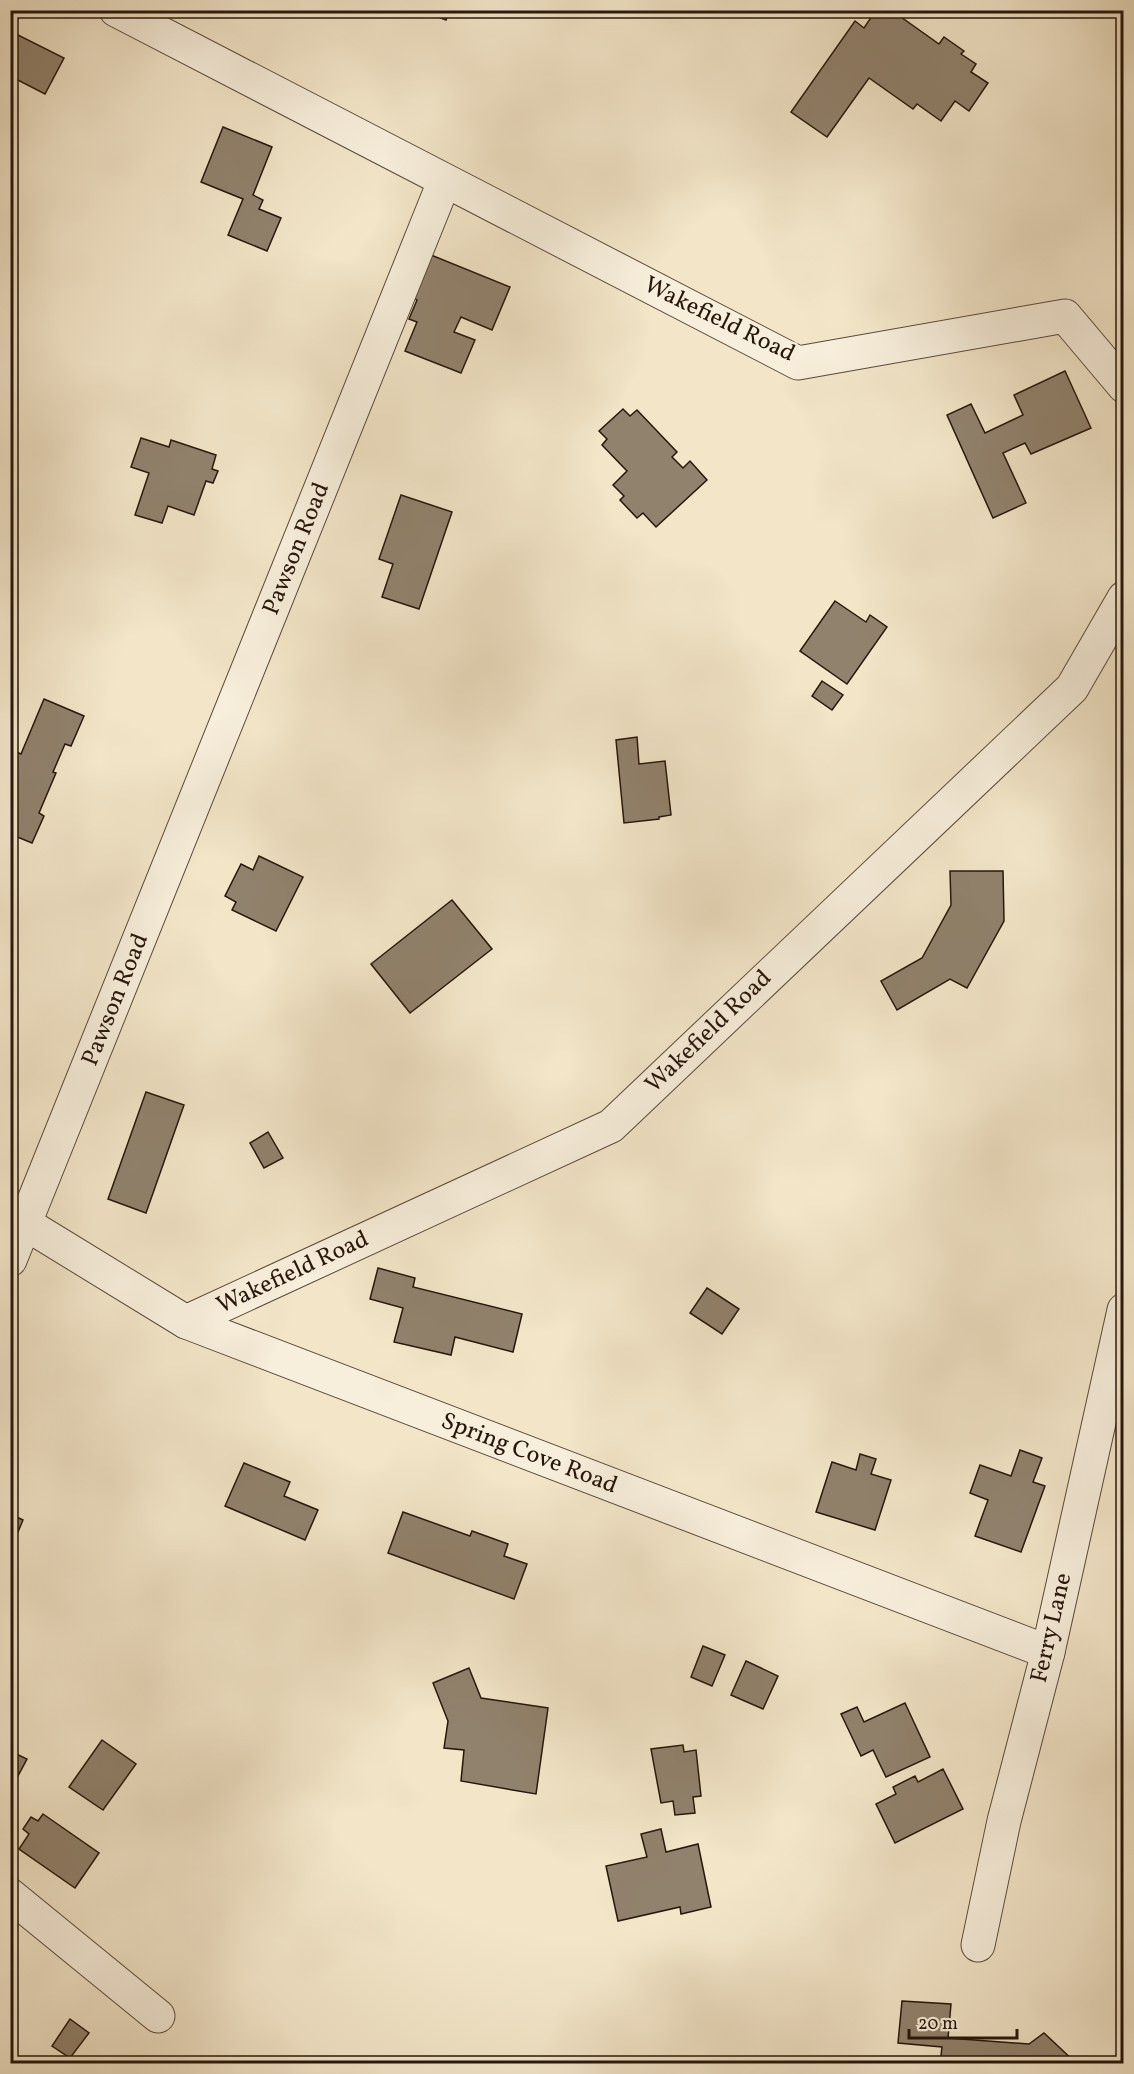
<svg xmlns="http://www.w3.org/2000/svg" width="1134" height="2074" viewBox="0 0 1134 2074" font-family="Vollkorn,serif">
<rect width="100%" height="100%" fill="#f2e5c8"/>
<filter id="stains"><feTurbulence type="fractalNoise" baseFrequency=".00333" numOctaves="4"/><feColorMatrix values="0 0 0 0 .2 0 0 0 0 .09 0 0 0 0 .02 0 0 0 .5 -.17"/></filter>
<radialGradient id="worn" r=".72"><stop offset=".6" stop-color="#630" stop-opacity="0"/><stop offset="1" stop-color="#630" stop-opacity=".3"/></radialGradient>
<g fill="#91826d" stroke="#27170b" stroke-width="1.5">
<path d="M420,10h30l-4,10z"/>
<path d="M772,10h16l-3,6z"/>
<path d="M876,10h15l48,34 5,-7 20,14 -3,3 15,10 -5,8 17,11 -19,28 -14,-10 -14,20 -24,-17 -4,5 -44,-31 -42,59 -36,-25 64,-91 9,7z"/>
<path d="M10,31l54,27 -19,36 -35,-18z"/>
<path d="M223,127l49,20 -19,48 10,5 -4,9 22,9 -14,33 -39,-16 15,-36 -42,-17z"/>
<path d="M431,255l79,32 -18,43 -31,-13 -7,15 21,8 -14,33 -56,-22 12,-29 -8,-3 8,-19 -4,-2z"/>
<path d="M1065,371l26,57 -60,26 -6,-11 -22,10 23,50 -33,15 -46,-103 24,-11 14,29 38,-18 -9,-20z"/>
<path d="M623,409l7,7 7,-6 40,42 -5,5 11,11 7,-7 17,19 -51,47 -13,-14 -6,5 -17,-18 4,-4 -11,-11 14,-14 -25,-26 5,-6 -8,-8z"/>
<path d="M141,438l28,9 2,-7 45,15 -4,14 6,2 -5,12 -7,-2 -12,34 -26,-9 -6,17 -27,-8 14,-42 -18,-6z"/>
<path d="M401,495l51,17 -33,97 -37,-12 11,-33 -14,-5z"/>
<path d="M835,601l31,21 4,-7 17,12 -40,57 -47,-33z"/>
<path d="M822,681l21,14 -11,15 -20,-14z"/>
<path d="M44,699l40,17 -13,30 -6,-2 -12,28 3,1 -17,40 5,3 -12,27 -22,-9v-53l4,-8 -4,-1v-19l2,-3 9,4z"/>
<path d="M637,737l2,27 26,-3 6,54 -12,2v2l-35,4 -8,-83z"/>
<path d="M259,856l44,21 -27,54 -44,-21 4,-8 -11,-6 16,-32 12,6z"/>
<path d="M950,871h53l1,50 -37,67 -17,-9 -53,31 -16,-29 41,-23 29,-53z"/>
<path d="M452,900l40,49 -82,64 -39,-49z"/>
<path d="M146,1092l38,13 -38,108 -38,-14z"/>
<path d="M268,1132l15,26 -19,10 -14,-25z"/>
<path d="M378,1268l37,10 -2,9 109,27 -9,38 -58,-15 -4,18 -57,-13 9,-34 -33,-9z"/>
<path d="M707,1288l32,21 -17,25 -32,-21z"/>
<path d="M1020,1450l22,8 -9,24 12,4 -24,66 -46,-16 13,-36 -18,-7 10,-28 31,11z"/>
<path d="M860,1454l16,5 -5,15 20,6 -16,50 -59,-18 16,-50 24,8z"/>
<path d="M244,1463l46,19 -6,14 34,14 -13,30 -80,-34z"/>
<path d="M403,1512l67,24 2,-5 36,13 -4,12 23,8 -13,35 -126,-46z"/>
<path d="M10,1514l13,6 -13,31z"/>
<path d="M703,1646l22,9 -13,31 -21,-9z"/>
<path d="M746,1661l32,15 -15,33 -32,-14z"/>
<path d="M469,1668l12,30 67,10 -12,86 -75,-13 3,-31 -20,-2 4,-27 -15,-38z"/>
<path d="M905,1703l25,54 -44,20 -13,-27 -12,6 -20,-42 16,-7 7,15z"/>
<path d="M102,1740l34,24 -33,46 -34,-23z"/>
<path d="M683,1745l1,7 12,-2 5,46 -8,1 2,16 -20,2 -2,-14 -12,2 -10,-54z"/>
<path d="M10,1751l17,8 -17,32z"/>
<path d="M943,1769l20,40 -68,34 -19,-39 20,-10 -3,-7 22,-11 3,6z"/>
<path d="M43,1814l56,39 -24,35 -56,-39 10,-15 -6,-5 8,-12 7,4z"/>
<path d="M661,1829l5,23 32,-8 13,63 -30,7 -1,-7 -62,14 -12,-55 41,-9 -6,-23z"/>
<path d="M902,2001l49,3 -3,34 81,6 15,-11 33,31h-137l2,-17 -44,-4z"/>
<path d="M70,2019l19,14 -19,25 -18,-12z"/>
</g>
<g fill="none" stroke-linecap="round" stroke-linejoin="round">
<defs>
<g id="minor">
<path d="M116,10l682,353 267,-47 59,70"/>
<path d="M26,1224l160,98 862,330"/>
<path d="M10,1260l434,-1078"/>
<path d="M186,1322l425,-196 461,-438 52,-90"/>
<path d="M10,1895l148,121"/>
<path d="M978,1945l26,-124 44,-169 76,-342"/>
</g>
</defs>
<use href="#minor" stroke="#5a4a3a" stroke-width="35"/>
<use href="#minor" stroke="#f7eedb" stroke-width="33"/>
</g>
<g text-anchor="middle" dominant-baseline="central" stroke-width="5" stroke-linejoin="round" paint-order="stroke">
<g font-size="24" fill="#27170b" stroke="#f7eedb">
<text transform="translate(719 320) rotate(26)">Wakefield Road</text>
<text transform="translate(297 549) rotate(-68)">Pawson Road</text>
<text transform="translate(116 1000) rotate(-68)">Pawson Road</text>
<text transform="translate(709 1032) rotate(-44)">Wakefield Road</text>
<text transform="translate(293 1273) rotate(-25)">Wakefield Road</text>
<text transform="translate(529 1454) rotate(21)">Spring Cove Road</text>
<text transform="translate(1052 1628) rotate(-77)">Ferry Lane</text>
</g>
</g>
<rect width="1134" height="2074" fill="none" stroke="#f2e5c8" stroke-width="36"/>
<rect x="12" y="12" width="1110" height="2050" fill="none" stroke="#27170b" stroke-width="3"/>
<rect x="18" y="18" width="1098" height="2038" fill="none" stroke="#27170b" stroke-width="1.5"/>
<path d="M909 2029v9h108v-9" fill="none" stroke="#27170b" stroke-width="3"/>
<text x="918" y="2029" font-size="18" fill="#27170b" stroke="#f7eedb" stroke-width="4.5" paint-order="stroke">20 m</text>
<rect width="100%" height="100%" filter="url(#stains)"/>
<rect width="100%" height="100%" fill="url(#worn)"/>
</svg>
